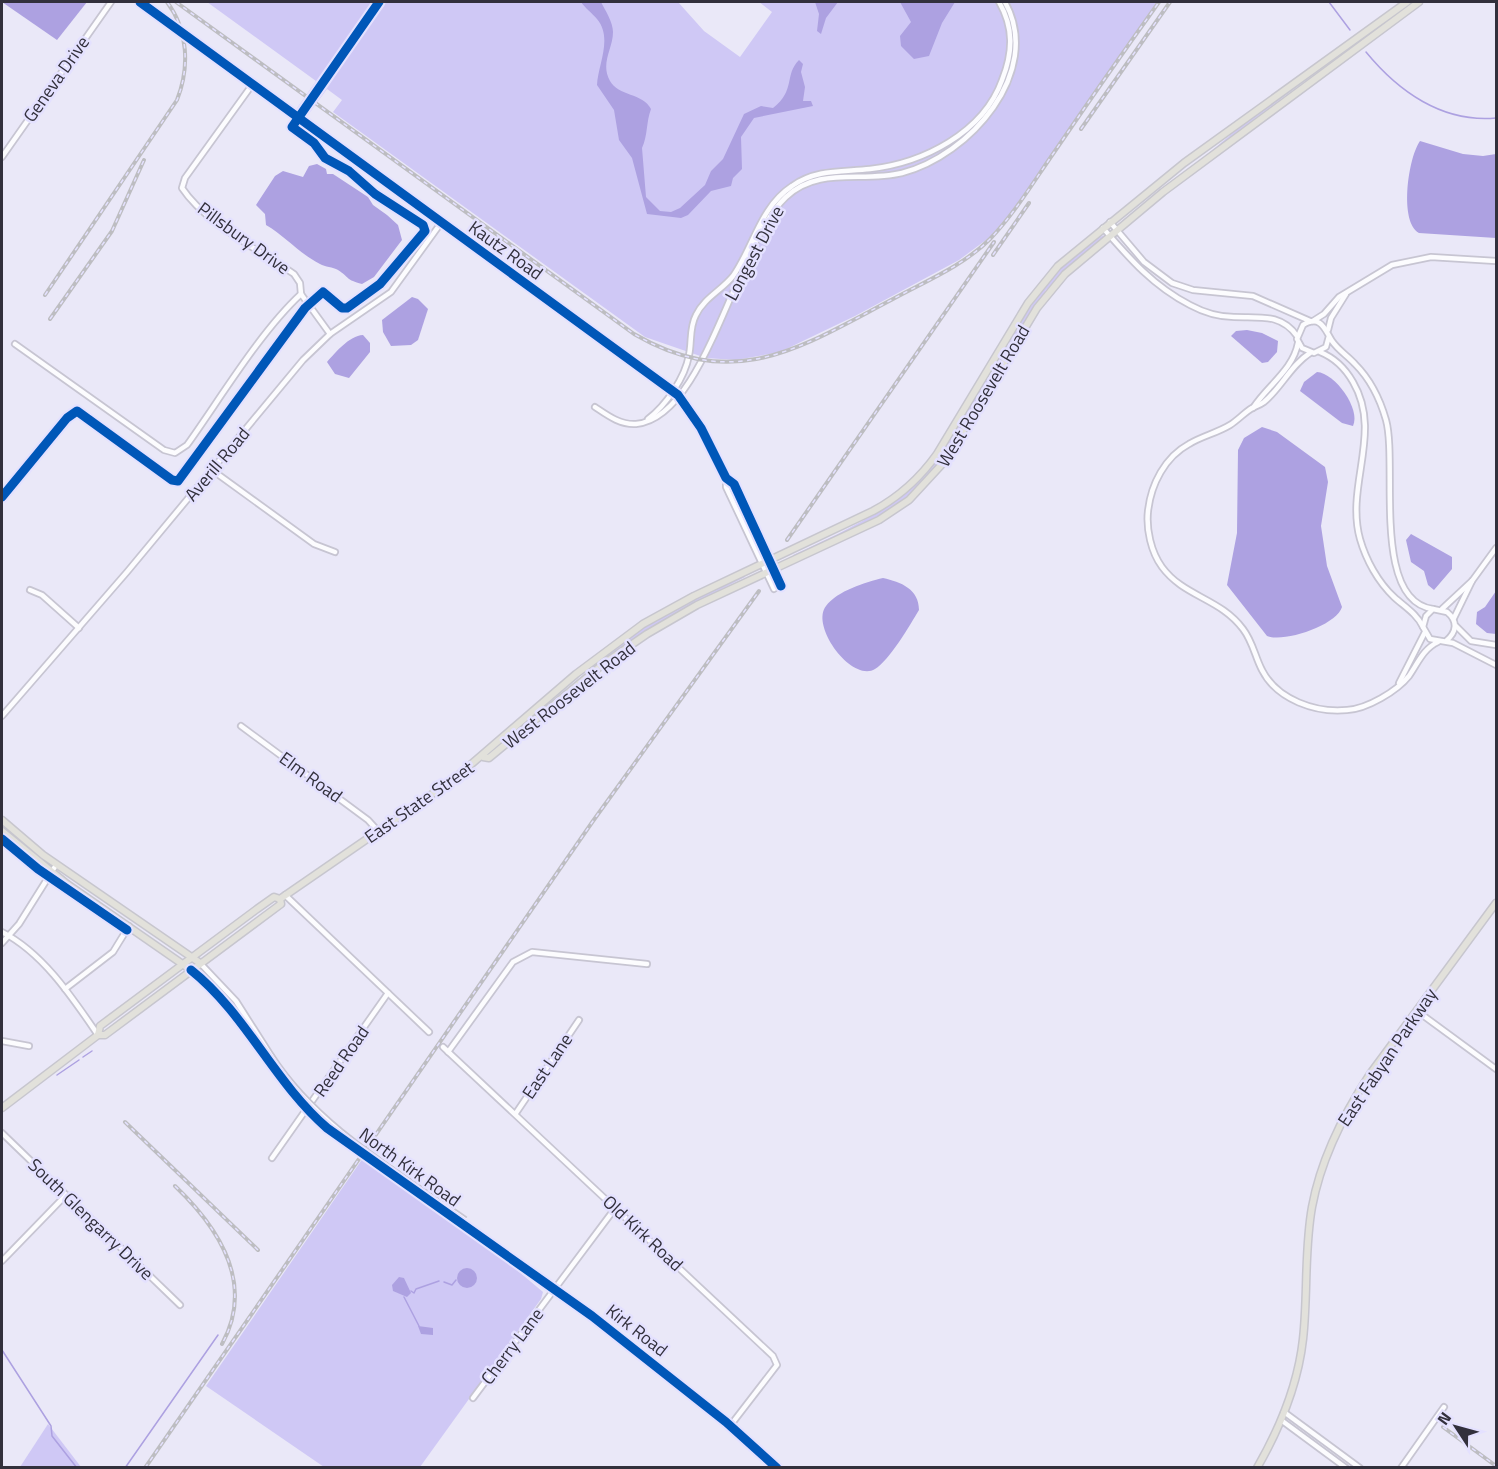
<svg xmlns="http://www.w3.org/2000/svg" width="1498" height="1469" viewBox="0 0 1498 1469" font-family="'Titillium Web',sans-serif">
<rect width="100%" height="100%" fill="#eae8f8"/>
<g fill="#cfc8f5">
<path d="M207,2h471l26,29 36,26 32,-45 -13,-10h399l-146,209 -22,26 -31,23 -104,56 -75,36 -44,8 -30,-2 -61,-21 -312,-225 9,-12 -15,-11 -22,30 -10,-8 21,-30z"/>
<path d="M1322,66l1,1 -120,91 50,-42z"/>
<path d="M1105,235l-59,55 -46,74 -2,-2c26,-43 56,-108 107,-127z"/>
<path d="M986,378l4,2c-18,31 -35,68 -59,94 -37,41 -88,60 -137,83l-1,-2c41,-19 100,-45 131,-79 25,-28 43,-65 62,-98z"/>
<path d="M744,575l1,2 -68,35 -83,55 -2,-2 61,-44z"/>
<path d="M363,1158l136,97 44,37 -2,7 -121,168h-96l-118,-81z"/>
<path d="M48,1424l33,43h-61z"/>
</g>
<g fill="#ada1e1">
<path d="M2,2h85l-30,38z"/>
<path d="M581,2h20c4,8 12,20 12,30 0,17 -13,31 -3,49 8,15 33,12 41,28 -5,13 -3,26 -9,39l4,49 14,14 11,1 9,-4 25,-23 6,-14 12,-12 21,-45 17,-8 12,2c23,-18 11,-33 26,-48l4,4 -2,8 4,15 -2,14h8l2,5 -59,12 -13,19 1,32 -9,9 -2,8 -20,5 -23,24 -7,3 -34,-4 -15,-56 -13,-18 -5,-30 -17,-25c1,-20 16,-47 0,-66 -5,-6 -12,-11 -16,-17z"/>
<path d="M815,2h23l-12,16 -5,16 -4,-3 2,-17z"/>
<path d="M900,2h55l-13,21 -13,33 -15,3 -13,-13 -1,-10 11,-14z"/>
<path d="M1420,141l43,13 20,2 13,-2v84l-77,-5c-20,-11 -11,-75 1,-92z"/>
<path d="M317,164l9,5 1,5h6l35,23 5,8 14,10 11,10 4,15 -28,37 -12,7c-16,-4 -13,-7 -24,-14 -5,-3 -13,-3 -18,-6 -20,-10 -35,-28 -54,-39l-1,-11 -9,-9 19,-29 8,-5 20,6 6,-11z"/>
<path d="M412,297l6,2 10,10 -10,31 -7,5 -20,1 -8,-14 -1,-12z"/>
<path d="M1247,330l15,3 16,8 -1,11 -9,10 -6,1 -31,-27 5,-5z"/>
<path d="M363,335l7,8v9l-21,26 -14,-4 -8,-12c9,-10 22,-26 36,-27z"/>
<path d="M1317,372c18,1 44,37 36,54l-11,-3 -42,-32 4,-9z"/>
<path d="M1262,427l15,5 48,35 3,15 -7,44 6,40 15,41c-5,18 -58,36 -75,29l-40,-51 10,-52 1,-83 6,-12z"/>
<path d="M1411,534l41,23v12l-18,21 -6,-5 -4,-14 -13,-9 -5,-22z"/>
<path d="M883,578c18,4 36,11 36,32 -9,15 -30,51 -44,59 -23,14 -65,-43 -49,-63 11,-15 40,-24 57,-28z"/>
<path d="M1496,591v43l-9,-1 -11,-9 1,-12 8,-5z"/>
<circle cx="467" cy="1278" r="10"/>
<path d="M399,1277l5,1 7,15 -4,4 -14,-6 -1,-6z"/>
<path d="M418,1326l15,2v7l-12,-1z"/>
</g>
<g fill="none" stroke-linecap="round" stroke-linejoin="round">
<g stroke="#ada1e1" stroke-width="1.5">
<path d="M1329,2l21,28"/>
<path d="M1366,52c32,39 76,71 130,66"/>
<path d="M83,1057l9,-6"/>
<path d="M57,1075l22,-15"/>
<path d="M444,1282l8,3 4,-5"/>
<path d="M411,1291l3,2 2,-4 23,-8"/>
<path d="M404,1297l15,29"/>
<path d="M2,1350l49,76 1,10 25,32"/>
<path d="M125,1468l93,-133"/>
</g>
<defs>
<g id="minor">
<path d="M140,2l538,393 23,33 25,50 8,6 47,102"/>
<path d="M252,85l-67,93 -3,10c23,35 77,62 112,86l6,9 1,11 29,40"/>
<path d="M2,157l109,-155"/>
<path d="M1110,222l34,40 28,21 21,7 60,6 57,25"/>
<path d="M1103,228c26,30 50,58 87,77 13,7 29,12 44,12 25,1 47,-4 63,19"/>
<path d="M1313,321l11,-7 15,-17 53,-32 39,-8 65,4"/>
<path d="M1328,330l3,-12 15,-24"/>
<path d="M1329,336l-3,11 -12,6 -12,-5 -5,-9 6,-14c18,-11 22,5 29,16 6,9 16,15 23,23 15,15 25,35 31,56 12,43 -15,181 47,189"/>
<path d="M15,344l149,106 11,3 12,-8c33,-46 73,-113 114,-151"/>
<path d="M1320,352c15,6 25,16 33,30 30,51 -8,103 7,157 6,21 18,43 34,58 11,10 23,17 29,30"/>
<path d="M1310,353c-19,12 -29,35 -46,49 -4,3 -8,4 -12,6 -8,5 -14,12 -22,17 -13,8 -28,11 -41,19 -24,13 -38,40 -41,67 -2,18 3,41 14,56 22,30 58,31 81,62 10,13 12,28 19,41 15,30 54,43 85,40 20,-1 50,-19 62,-34 9,-13 14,-27 29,-34"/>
<path d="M595,407c12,8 25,18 41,17 70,-6 100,-181 150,-227 33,-31 76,-14 116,-24 67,-17 142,-101 103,-171"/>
<path d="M1253,408c14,-22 40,-38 45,-65"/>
<path d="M648,419c18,-14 37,-41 41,-64 3,-13 0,-27 7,-40 8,-17 26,-25 37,-39 21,-30 27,-69 59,-90 24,-17 50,-14 78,-17 53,-6 113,-36 132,-89 11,-28 12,-52 -3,-78"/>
<path d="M212,470l102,74 21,8"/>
<path d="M726,478v9l48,102"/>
<path d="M30,590l12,5 37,33"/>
<path d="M1442,609l30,-28 24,-33"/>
<path d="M1454,618l18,-37"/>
<path d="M1456,626l15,15 25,4"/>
<path d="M1446,641c11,-9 12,-20 1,-29l-14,-3 -7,7 -3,11 7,12 23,4 43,22"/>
<path d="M1399,683l26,-51"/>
<path d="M2,716l125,-144 176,-212 27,-26 61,-42 50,-69"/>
<path d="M241,726l127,94 10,11"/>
<path d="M285,895l144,137"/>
<path d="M2,932c41,21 70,65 96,103"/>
<path d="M2,943l17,-19 37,-59"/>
<path d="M200,963l36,38 35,55"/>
<path d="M191,970l30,29 46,61"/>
<path d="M65,989l48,-37 16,-26"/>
<path d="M1417,1011l79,58"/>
<path d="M2,1041l27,5"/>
<path d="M443,1047l330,309 4,9 -47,61"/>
<path d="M448,1052l65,-90 19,-10 115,12"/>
<path d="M516,1113l63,-93"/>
<path d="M2,1133l178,172"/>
<path d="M272,1158l116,-165"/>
<path d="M462,1224l7,3 26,18 115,84 116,93 51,46"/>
<path d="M2,1261l64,-66"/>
<path d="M473,1398l143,-191"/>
<path d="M1284,1412l76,56"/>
<path d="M1281,1420l65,48"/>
<path d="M1401,1468l43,-61"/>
</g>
<g id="major">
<path d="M483,757l6,1 113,-93 45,-31 50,-29 182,-85 30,-20 36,-39 92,-153 28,-34 98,-82 256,-190"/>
<path d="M2,820l41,35 157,108"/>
<path d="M2,831l65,53 124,86"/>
<path d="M98,1035l2,-9 157,-117 17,-12 6,2 174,-120 122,-105 67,-50 51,-28 179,-85c26,-14 47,-33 64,-57l91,-151 30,-37 126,-103 223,-161"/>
<path d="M2,1108l96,-73h7l176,-131 -1,-5"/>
<path d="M1257,1468c23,-40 41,-83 46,-129 5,-44 1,-88 9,-132 9,-49 31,-92 58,-133l126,-171"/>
</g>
</defs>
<use href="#minor" stroke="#c7c5d2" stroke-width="8"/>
<use href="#major" stroke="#c7c6ce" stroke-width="9"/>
<use href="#minor" stroke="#fcfcfe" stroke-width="4.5"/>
<use href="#major" stroke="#e2e1db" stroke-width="6"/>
<defs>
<g id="rail">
<path d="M176,2l458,332c102,59 167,13 259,-35 33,-18 70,-33 97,-60 25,-26 44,-58 65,-88 34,-50 69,-100 104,-149"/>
<path d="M1081,129l89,-127"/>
<path d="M993,255l36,-52"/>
<path d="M45,295l132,-195c13,-33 11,-70 -10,-98"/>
<path d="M50,319l62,-88 32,-71"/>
<path d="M787,540l207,-298"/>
<path d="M125,1122l133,128"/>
<path d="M175,1186c44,42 80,98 47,158"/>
<path d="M1443,1427l53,39"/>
<path d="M145,1468l448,-647 166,-230"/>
</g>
</defs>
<use href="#rail" stroke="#bdbdc1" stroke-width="4"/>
<use href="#rail" stroke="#e4e1ff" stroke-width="1.5" stroke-dasharray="4.5" stroke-linecap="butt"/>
<defs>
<g id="minor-bridge">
<path d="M271,1056c46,72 126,116 194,164"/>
<path d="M267,1060c49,71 125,115 195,164"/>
</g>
</defs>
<use href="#minor-bridge" stroke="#c7c5d2" stroke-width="8" stroke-linecap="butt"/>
<use href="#minor-bridge" stroke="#fcfcfe" stroke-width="4.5"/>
<defs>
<g id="cycleway">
<path d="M140,2l538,393 23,33 25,50 8,6 47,102"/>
<path d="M2,497l65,-79 10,-7 95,69 6,1 127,-173 18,-16 19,16h5l33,-24 45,-53 -2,-6 -48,-31 -26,-23 -24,-13 -11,-15 -22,-16 87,-125"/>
<path d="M2,839l36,30 89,61"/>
<path d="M191,970c55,44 83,112 136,158l265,188 134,106 51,46"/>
</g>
</defs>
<use href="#cycleway" stroke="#e4e1ff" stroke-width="13"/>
<use href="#cycleway" stroke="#0057b8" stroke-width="9"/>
</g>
<g text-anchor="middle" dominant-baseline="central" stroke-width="5" stroke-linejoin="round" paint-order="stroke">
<g font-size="18" fill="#32303c" stroke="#e4e1ff">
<text transform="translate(56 79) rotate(-55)">Geneva Drive</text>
<text transform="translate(244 238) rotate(36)">Pillsbury Drive</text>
<text transform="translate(506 250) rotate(36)">Kautz Road</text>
<text transform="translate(754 253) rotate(-62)">Longest Drive</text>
<text transform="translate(983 396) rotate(-59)">West Roosevelt Road</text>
<text transform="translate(217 464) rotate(-50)">Averill Road</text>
<text transform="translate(569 695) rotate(-38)">West Roosevelt Road</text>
<text transform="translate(311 777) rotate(36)">Elm Road</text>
<text transform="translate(419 802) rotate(-35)">East State Street</text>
<text transform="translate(1387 1057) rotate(-56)">East Fabyan Parkway</text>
<text transform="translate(341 1061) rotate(-55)">Reed Road</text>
<text transform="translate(547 1066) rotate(-56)">East Lane</text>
<text transform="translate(410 1167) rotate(36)">North Kirk Road</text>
<text transform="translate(91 1219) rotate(44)">South Glengarry Drive</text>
<text transform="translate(643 1233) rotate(43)">Old Kirk Road</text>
<text transform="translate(637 1330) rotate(38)">Kirk Road</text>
<text transform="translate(512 1346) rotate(-53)">Cherry Lane</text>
</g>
</g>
<rect width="1498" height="1469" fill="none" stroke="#32303c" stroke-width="6"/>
<g transform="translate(1456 1427) rotate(306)" stroke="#e4e1ff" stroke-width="4.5" paint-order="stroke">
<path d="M0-4.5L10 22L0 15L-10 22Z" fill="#32303c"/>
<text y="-9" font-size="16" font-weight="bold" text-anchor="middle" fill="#32303c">N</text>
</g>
</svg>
